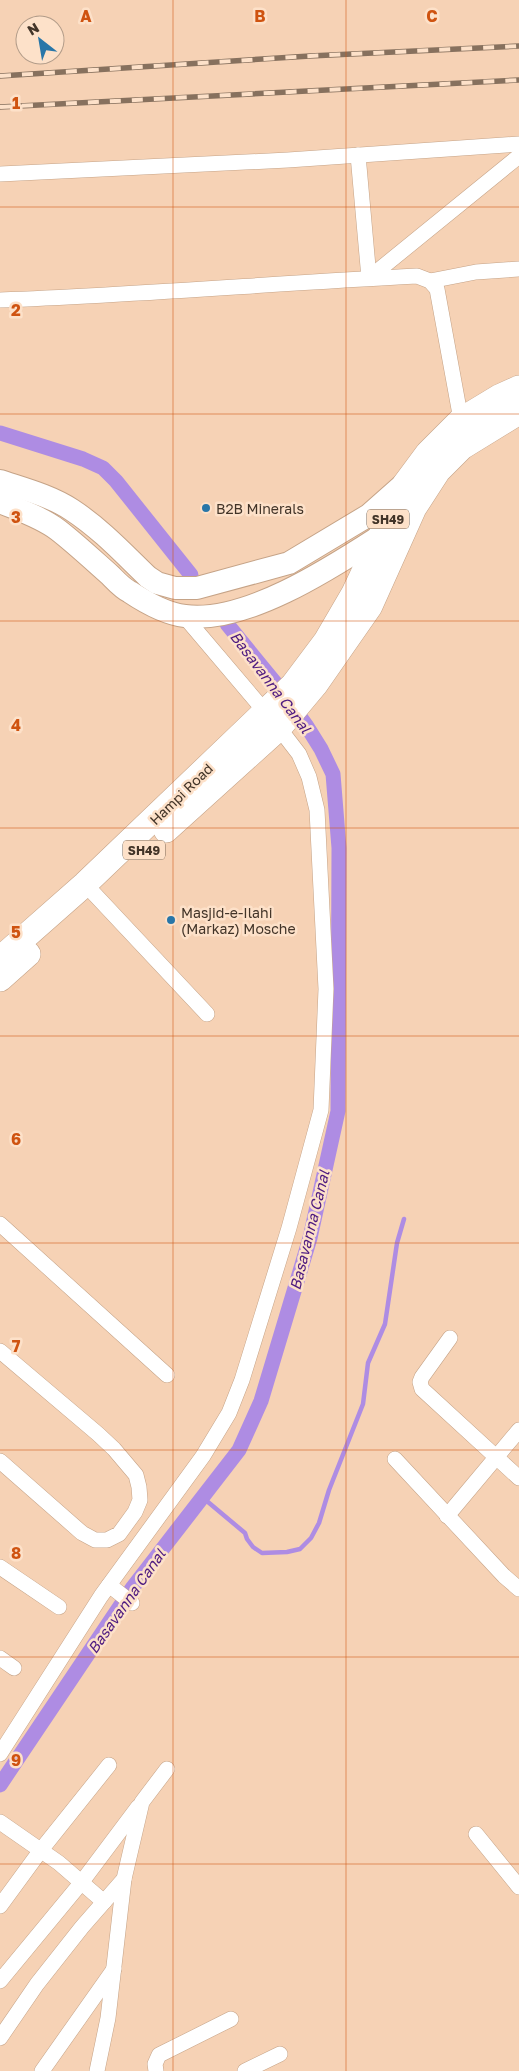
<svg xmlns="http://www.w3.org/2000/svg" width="519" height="2071" viewBox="0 0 519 2071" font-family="'Golos Text',sans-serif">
<rect width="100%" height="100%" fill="#f6d2b5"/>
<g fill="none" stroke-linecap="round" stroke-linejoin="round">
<path stroke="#ae8ce3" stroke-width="4.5" d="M202,1497l43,36 2,6 6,8 9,6 25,-1 13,-3 11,-11 8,-15 10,-33 34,-86 5,-41 17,-39 12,-81 7,-24"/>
<g stroke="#ae8ce3" stroke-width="15">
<path d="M0,433l83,26 20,9 13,13 75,94"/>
<path d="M0,1785l133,-198 106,-137 22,-49 49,-163 28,-127 1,-263 -6,-74 -12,-25 -15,-24 -25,-35 -54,-66"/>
</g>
<defs>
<g id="minor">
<path d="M358,155l11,123"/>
<path d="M0,174l288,-14 231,-16"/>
<path d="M369,278l150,-122"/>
<path d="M430,281l46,-9 43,-3"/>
<path d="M0,300c139,-5 278,-17 417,-24l13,5 7,8 24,131"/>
<path d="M85,884l122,130"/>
<path d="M0,1224l167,151"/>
<path d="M450,1338l-28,39 -2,5 2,7 97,89"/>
<path d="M0,1351l98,83 16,15 22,26 3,12 1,13 -5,12 -16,22 -12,6h-12l-13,-7 -82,-72"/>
<path d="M395,1459l109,117 15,13"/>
<path d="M447,1516l72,-86"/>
<path d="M0,1567l59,40"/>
<path d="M109,1585l23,18"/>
<path d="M0,1658l14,10"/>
<path d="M0,1754l101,-158 102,-140 26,-43 13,-33 47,-152 32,-118 5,-121 -9,-179 -8,-33 -10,-23 -20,-26 -95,-112"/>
<path d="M0,1822l59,41 45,39"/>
<path d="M476,1834l43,53"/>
<path d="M0,1906l41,-56 68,-85"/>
<path d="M0,1981l81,-98 57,-76"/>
<path d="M0,2038l37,-54 45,-57 42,-48 18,-77 25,-33"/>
<path d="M42,2071l72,-102"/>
<path d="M97,2071l11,-53 16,-139"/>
<path d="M156,2071l-1,-7 4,-9 72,-36"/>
<path d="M245,2071l35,-17"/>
</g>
<g id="secondary">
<path d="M0,481c24,8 51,15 72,29 29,19 52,44 76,67l9,6 18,5h22l92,-25 80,-48 35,-31"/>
<path d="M0,502c19,8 41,15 58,28 18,14 35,30 52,45 6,6 12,13 20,17 15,10 37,22 55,24 60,8 146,-48 194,-79"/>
</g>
<g id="primary">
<path d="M166,830l113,-102 36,-43 55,-79 44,-98 24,-37 24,-24 57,-35"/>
<path d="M0,959l85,-75 208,-199 33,-44 28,-48 51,-109 23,-31 33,-33 38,-23 20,-9"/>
<path d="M0,979l28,-25"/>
</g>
</defs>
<use href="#minor" stroke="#c5a387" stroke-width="16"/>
<use href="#secondary" stroke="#c5a387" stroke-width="24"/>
<use href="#primary" stroke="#c5a387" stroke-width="26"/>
<use href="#minor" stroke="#fff" stroke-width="15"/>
<use href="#secondary" stroke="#fff" stroke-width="22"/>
<use href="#primary" stroke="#fff" stroke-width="25"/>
<defs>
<g id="rail">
<path d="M0,76l310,-20 209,-10"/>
<path d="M0,107l519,-27"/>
</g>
</defs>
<use href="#rail" stroke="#87715e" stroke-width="5.5"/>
<use href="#rail" stroke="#fde1c9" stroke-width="4" stroke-dasharray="11" stroke-linecap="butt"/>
</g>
<path fill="none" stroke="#cf5310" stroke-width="1" stroke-opacity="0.55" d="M173,0v2071M346,0v2071M0,207h519M0,414h519M0,621h519M0,828h519M0,1036h519M0,1243h519M0,1450h519M0,1657h519M0,1864h519"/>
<g fill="#2876a8" stroke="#fde1c9" stroke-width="2">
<circle cx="206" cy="508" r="5"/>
<circle cx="171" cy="920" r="5"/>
</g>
<g text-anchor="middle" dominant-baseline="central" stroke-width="5" stroke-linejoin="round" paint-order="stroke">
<g fill="#fde1c9" stroke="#7a6858" stroke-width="1">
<rect x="367" y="509.5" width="42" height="19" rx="4"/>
<rect x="123" y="840.5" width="42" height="19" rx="4"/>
</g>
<g font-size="12" font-weight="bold" fill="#423428">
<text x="388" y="519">SH49</text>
<text x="144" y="850">SH49</text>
</g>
<g font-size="14" fill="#423428" stroke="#fde1c9" text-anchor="start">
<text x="216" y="508">B2B Minerals</text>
<text x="181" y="912">Masjid-e-Ilahi<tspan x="181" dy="16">(Markaz) Mosche</tspan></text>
</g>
<g font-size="14" fill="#423428" stroke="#fde1c9">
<text transform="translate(181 794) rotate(-44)">Hampi Road</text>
</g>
<g font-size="15" font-style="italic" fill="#4d1a80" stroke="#fde1c9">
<text transform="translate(271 682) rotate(53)">Basavanna Canal</text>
<text transform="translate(309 1230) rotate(-76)">Basavanna Canal</text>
<text transform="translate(126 1601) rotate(-55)">Basavanna Canal</text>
</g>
</g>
<g font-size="16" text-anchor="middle" font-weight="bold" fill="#cf5310" stroke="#fde1c9" stroke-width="5" stroke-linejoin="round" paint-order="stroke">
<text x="86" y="22">A</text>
<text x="260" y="22">B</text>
<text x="432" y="22">C</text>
<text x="16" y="109">1</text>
<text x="16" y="316">2</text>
<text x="16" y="523">3</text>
<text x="16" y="731">4</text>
<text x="16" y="938">5</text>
<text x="16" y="1145">6</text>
<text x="16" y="1352">7</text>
<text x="16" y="1559">8</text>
<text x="16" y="1766">9</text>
</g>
<g transform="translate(40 40) rotate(329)"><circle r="24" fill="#fde1c9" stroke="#b29c89"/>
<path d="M0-4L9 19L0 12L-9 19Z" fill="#2876a8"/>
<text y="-8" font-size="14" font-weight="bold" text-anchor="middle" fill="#423428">N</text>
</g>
</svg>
